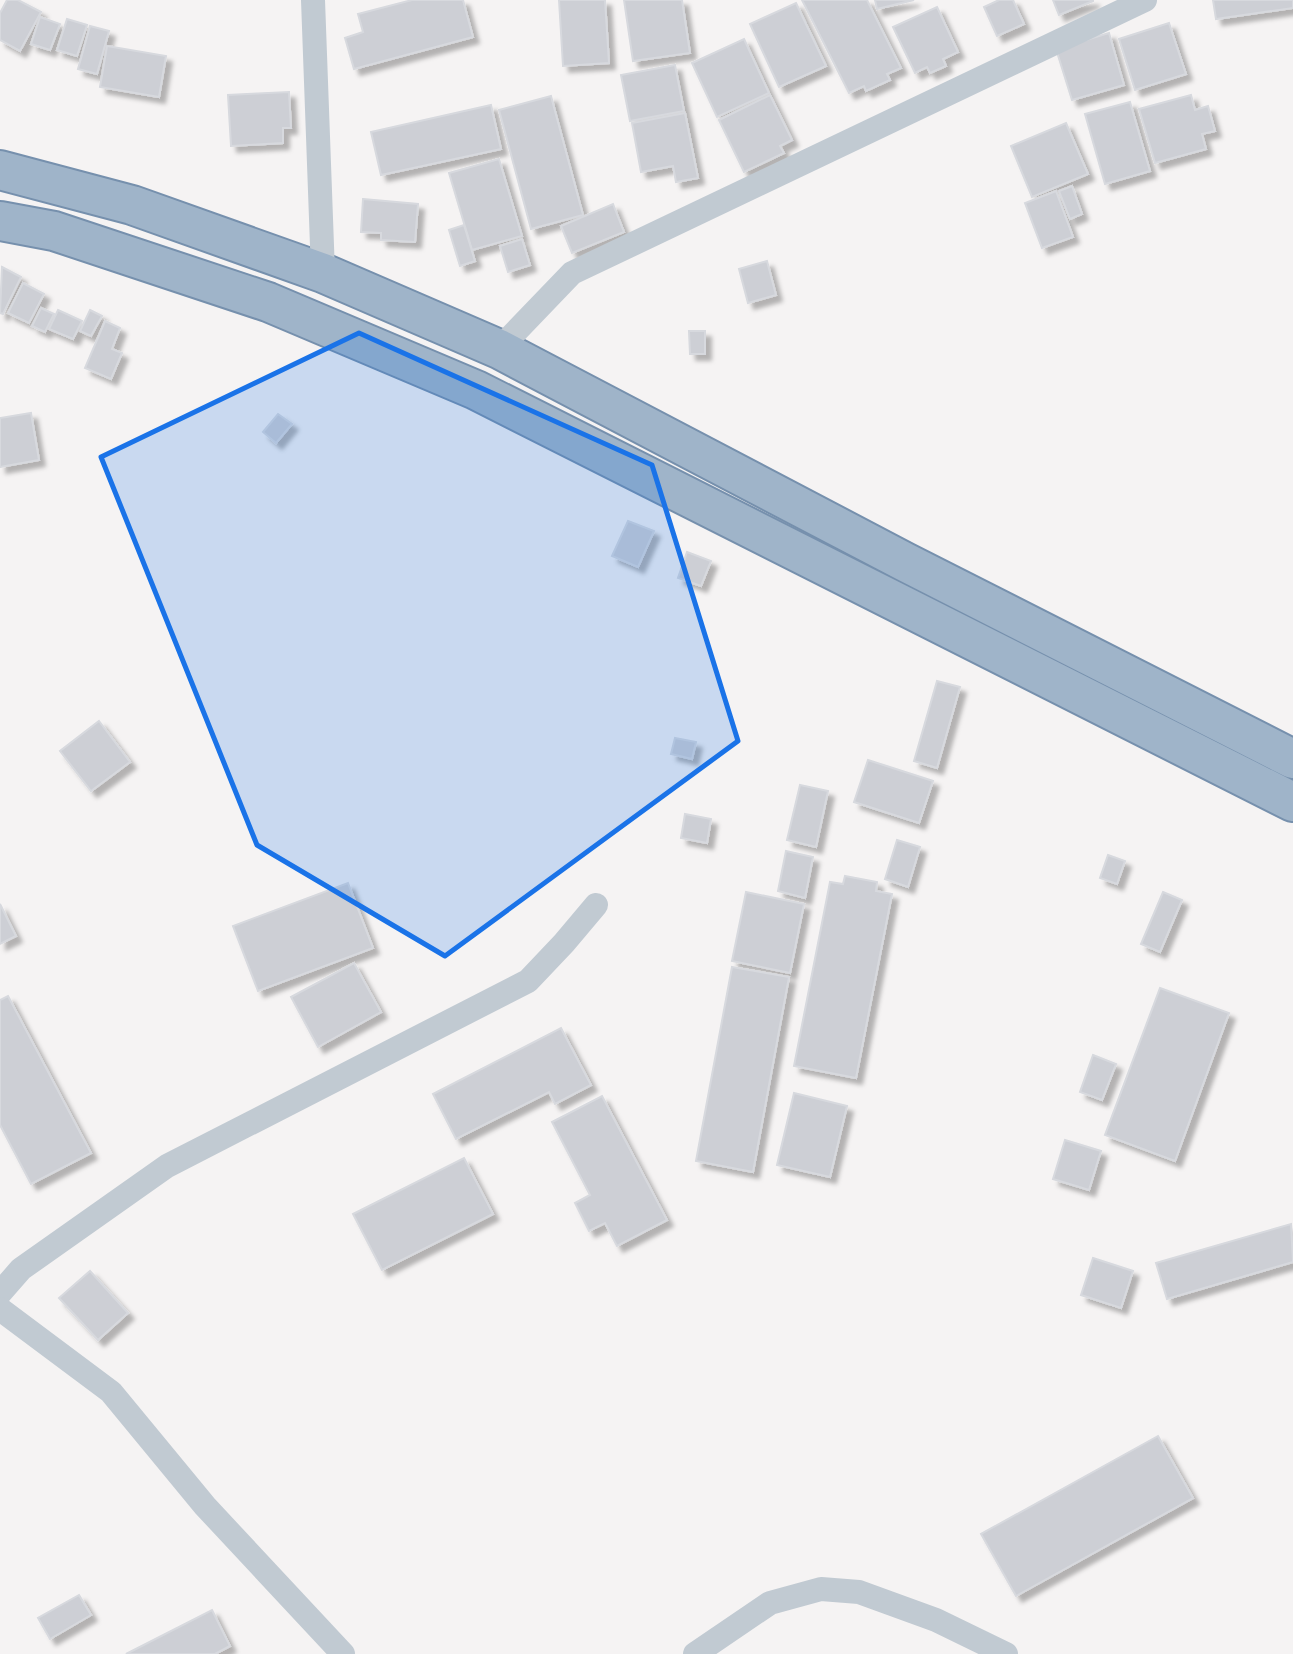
<svg xmlns="http://www.w3.org/2000/svg" width="1293" height="1654" viewBox="0 0 1293 1654" font-family="Arial,sans-serif">
<defs>
<filter id="shadow"><feDropShadow dx="6" dy="6" stdDeviation="2" flood-color="#0004"/></filter>
</defs>
<rect width="100%" height="100%" fill="#f5f3f3"/>
<g fill="#cdcfd5" stroke="#d7d9de" stroke-width="2" filter="url(#shadow)">
<path d="M7,0h11l23,12 -21,39 -20,-11v-27z"/>
<path d="M412,0h51l10,37 -119,32 -9,-31 18,-6 -5,-18z"/>
<path d="M559,0h46l4,63 -46,3z"/>
<path d="M624,0h58l8,53 -57,8z"/>
<path d="M802,0h65l34,68 -14,6 3,6 -24,11 -2,-5 -15,7z"/>
<path d="M875,0h39l-37,9z"/>
<path d="M999,0h14l11,24 -27,12 -13,-29z"/>
<path d="M1053,0h40v1l-34,14z"/>
<path d="M1213,0h80v8l-77,11z"/>
<path d="M796,3l30,63 -47,21 -29,-63z"/>
<path d="M937,7l21,45 -15,7 3,7 -16,7 -3,-6 -12,6 -22,-46z"/>
<path d="M40,17l20,7 -10,26 -19,-6z"/>
<path d="M67,19l20,6 -10,31 -20,-6z"/>
<path d="M1169,23l17,51 -51,16 -16,-51z"/>
<path d="M90,26l19,5 -12,43 -19,-5z"/>
<path d="M1109,33l15,52 -52,15 -16,-51z"/>
<path d="M744,39l25,54 -52,24 -25,-54z"/>
<path d="M107,46l59,10 -7,41 -59,-10z"/>
<path d="M675,65l9,46 -54,10 -9,-46z"/>
<path d="M289,92l2,36h-8v15l-52,3 -3,-51z"/>
<path d="M770,95l22,45 -12,6 4,7 -40,19 -25,-52z"/>
<path d="M1191,95l4,15 13,-4 7,25 -13,3 4,15 -51,14 -16,-54z"/>
<path d="M551,96l32,119 -52,14 -32,-119z"/>
<path d="M1130,102l20,69 -45,13 -20,-70z"/>
<path d="M491,105l10,44 -120,26 -10,-43z"/>
<path d="M685,113l13,65 -22,4 -3,-16 -32,6 -9,-49z"/>
<path d="M1066,123l22,51 -56,23 -21,-51z"/>
<path d="M499,159l23,77 -50,14 -23,-77z"/>
<path d="M1072,186l10,28 -12,5 -11,-28z"/>
<path d="M1056,191l17,46 -31,11 -17,-45z"/>
<path d="M363,199l55,5 -3,38 -34,-2v-7l-20,-1z"/>
<path d="M613,204l11,28 -52,21 -11,-27z"/>
<path d="M464,225l11,36 -15,5 -11,-36z"/>
<path d="M522,239l8,26 -22,7 -8,-26z"/>
<path d="M767,261l9,34 -28,8 -9,-34z"/>
<path d="M2,267l19,10 -18,37 -3,-1z"/>
<path d="M23,283l21,11 -15,29 -21,-10z"/>
<path d="M41,308l13,6 -9,18 -13,-6z"/>
<path d="M58,310l24,11 -9,18 -24,-10z"/>
<path d="M90,310l12,6 -11,20 -11,-5z"/>
<path d="M105,321l15,7 -8,21 10,4 -11,26 -26,-11z"/>
<path d="M689,331h16v23h-15z"/>
<path d="M31,413l8,47 -39,7v-49z"/>
<path d="M278,414l14,10 -16,19 -13,-11z"/>
<path d="M628,521l26,10 -16,36 -26,-11z"/>
<path d="M687,552l24,9 -10,25 -23,-8z"/>
<path d="M937,681l23,6 -23,81 -23,-7z"/>
<path d="M99,721l31,41 -39,29 -31,-40z"/>
<path d="M675,738l21,4 -4,17 -21,-5z"/>
<path d="M868,760l65,21 -14,42 -65,-21z"/>
<path d="M800,785l28,6 -12,56 -29,-7z"/>
<path d="M685,814l26,5 -4,24 -26,-5z"/>
<path d="M897,840l23,7 -12,40 -23,-8z"/>
<path d="M786,851l27,6 -8,41 -27,-7z"/>
<path d="M1108,855l17,6 -8,23 -17,-6z"/>
<path d="M845,876l32,6 -1,9 16,3 -36,184 -62,-12 36,-184 13,2z"/>
<path d="M348,883l25,65 -115,43 -25,-65z"/>
<path d="M746,892l58,12 -14,69 -58,-12z"/>
<path d="M1163,892l19,8 -22,52 -19,-8z"/>
<path d="M0,904l16,32 -16,8z"/>
<path d="M354,963l27,49 -63,35 -27,-50z"/>
<path d="M732,967l57,10 -36,195 -57,-11z"/>
<path d="M1160,988l69,25 -54,148 -70,-26z"/>
<path d="M8,996l83,157 -60,31 -31,-59v-125z"/>
<path d="M561,1028l30,57 -36,19 -6,-12 -93,47 -23,-45z"/>
<path d="M1093,1055l23,9 -14,36 -22,-8z"/>
<path d="M794,1093l53,13 -17,71 -53,-12z"/>
<path d="M602,1096l65,124 -50,26 -12,-23 -16,8 -14,-28 15,-8 -38,-73z"/>
<path d="M1065,1140l36,11 -12,39 -36,-11z"/>
<path d="M464,1158l29,56 -111,56 -29,-56z"/>
<path d="M1291,1224l2,38 -126,37 -11,-36z"/>
<path d="M1093,1258l40,13 -12,37 -40,-13z"/>
<path d="M90,1271l38,42 -30,27 -39,-42z"/>
<path d="M1158,1436l35,62 -177,98 -35,-62z"/>
<path d="M79,1595l12,20 -41,24 -12,-21z"/>
<path d="M212,1610l18,36 -15,8h-89z"/>
</g>
<g fill="none" stroke-linecap="round" stroke-linejoin="round">
<defs>
<g id="trunk">
<path d="M0,170l132,35 191,68 176,76 406,213 388,197"/>
<path d="M0,221l54,10 214,71 208,88 817,412"/>
</g>
</defs>
<use href="#trunk" stroke="#7690ad" stroke-width="42"/>
<g stroke="#c1cad2" stroke-width="24">
<path d="M313,0l10,273"/>
<path d="M499,349l73,-76 573,-273"/>
<path d="M0,1293l21,-24 146,-103 361,-185 36,-38 32,-38"/>
<path d="M0,1309l111,83 94,114 138,148"/>
<path d="M695,1654l75,-51 51,-14 38,3 77,28 70,34"/>
</g>
<use href="#trunk" stroke="#9fb4c9" stroke-width="38"/>
</g>
<path fill="#1a73e8" fill-opacity="0.2" stroke="#1a73e8" stroke-width="5" stroke-linejoin="round" d="M359,333l293,132 86,276 -293,215 -188,-111 -156,-388z"/>
</svg>
